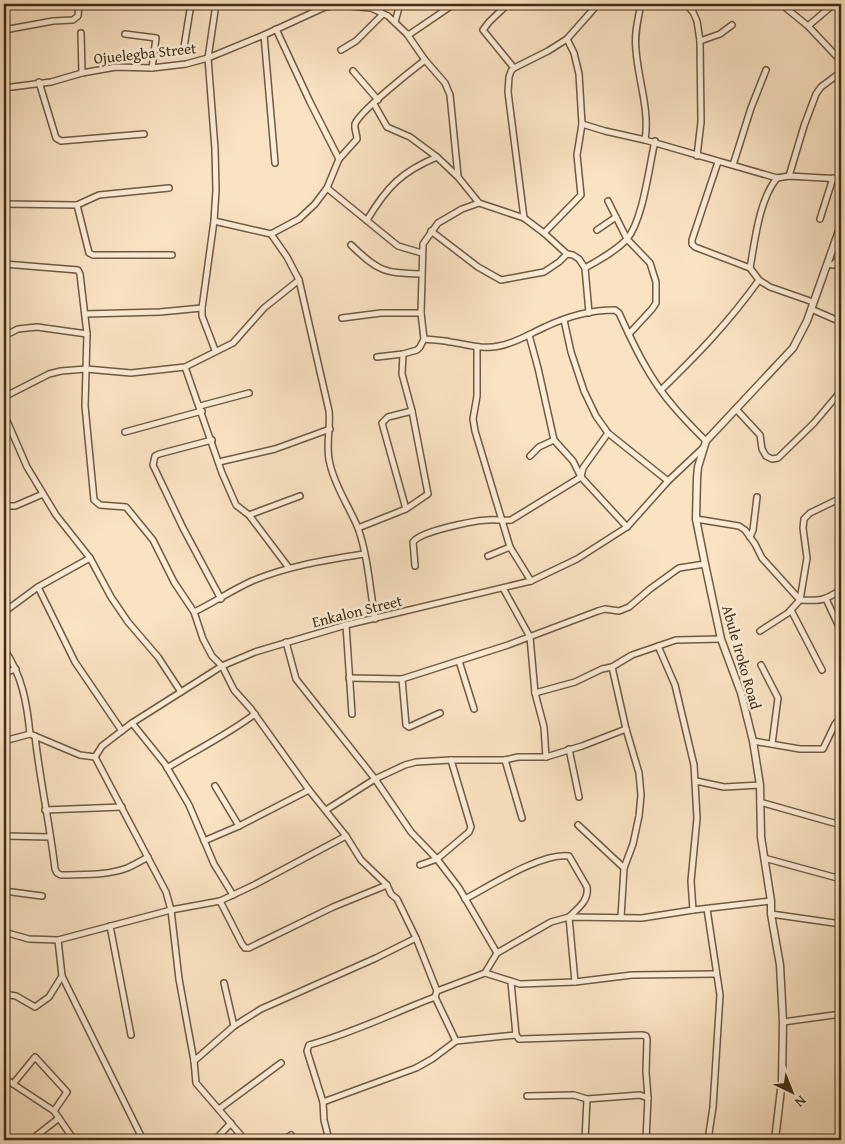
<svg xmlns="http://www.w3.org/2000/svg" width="845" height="1144" viewBox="0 0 845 1144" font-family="'Gentium Book Plus',serif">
<rect width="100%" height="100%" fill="#fae3c3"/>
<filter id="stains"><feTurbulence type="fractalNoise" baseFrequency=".004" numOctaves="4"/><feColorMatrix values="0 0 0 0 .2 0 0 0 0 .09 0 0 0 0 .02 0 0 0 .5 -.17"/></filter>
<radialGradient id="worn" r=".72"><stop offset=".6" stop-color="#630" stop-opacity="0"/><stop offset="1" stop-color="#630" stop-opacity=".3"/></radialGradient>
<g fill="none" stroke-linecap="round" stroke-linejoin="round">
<defs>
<g id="minor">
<path d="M508,4l-19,18 -6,8 31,38"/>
<path d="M641,4c-3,15 -7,31 -5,46 2,30 14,60 9,90l132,38 12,-2 52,3"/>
<path d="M686,4l7,8 4,9 3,20 1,81 -4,34"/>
<path d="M781,4l27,22 33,35"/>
<path d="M395,22l5,-18"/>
<path d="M808,26l26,-22"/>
<path d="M276,29l34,73 29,57"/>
<path d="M4,30l49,-9 20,-1 5,-4 1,-12"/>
<path d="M81,33l1,40"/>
<path d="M125,34l31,4 -4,30"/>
<path d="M407,34l18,26 20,23 5,12 8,81"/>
<path d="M264,35l11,128"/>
<path d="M700,41l20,-7 12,-9"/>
<path d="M184,47l7,-43"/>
<path d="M341,50l15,-9 27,-27"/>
<path d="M353,71l25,29"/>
<path d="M39,82l17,56 5,3 83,-7"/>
<path d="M4,88l47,-6 31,-9 34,-6 36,1 34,-4 22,-6 56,-23 61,-28 14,-2 32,3 17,8 19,18h3l44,-30"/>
<path d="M374,104l13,23 23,10 27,20 21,20 21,26 45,15 20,15 23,21 6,1 6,4 6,9 4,45"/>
<path d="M582,124l23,7 40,9"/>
<path d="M718,162l-26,78v4l3,3 55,21 9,12 11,7 43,15"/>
<path d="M733,165l18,-57 15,-38"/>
<path d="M789,176l15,-50 12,-32 5,-7 20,-15"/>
<path d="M327,188l71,58 24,7"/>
<path d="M608,201l19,38 23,24 6,19v21l-4,6 -23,25"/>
<path d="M4,204l73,1 22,-10 70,-7"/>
<path d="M77,205l12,48 4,2h79"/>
<path d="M524,218l-16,-126 1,-15 2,-6 3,-3 34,-17 19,-12 31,-35"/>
<path d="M820,219l13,-41"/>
<path d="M367,220c20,-33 34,-48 70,-63"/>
<path d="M214,221l57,13 16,23 12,23 30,131c2,18 -4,35 1,53 5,23 19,42 28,64 10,28 12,62 17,91"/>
<path d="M597,230l19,-13"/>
<path d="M431,231l47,36 23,13 43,-8 15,-10 8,-8"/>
<path d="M544,233l37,-38 -4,-40 5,-31 -3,-50 -5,-21 -7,-14"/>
<path d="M271,234l28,-15 16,-15 12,-16 12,-29 18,-20c0,-5 -3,-10 -2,-15 5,-13 57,-54 70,-64"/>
<path d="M351,245c28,27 33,28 71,29"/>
<path d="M4,264l74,6 2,4 7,60 -2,72 9,94 6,5 26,2 27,33 21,42 20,30 9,27 9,17 10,10 12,24 17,19 58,81 37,46 15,24 26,25 4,9 6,5 19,39 21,53"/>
<path d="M828,264l5,1 8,-9"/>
<path d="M585,268c14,-8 31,-17 42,-29 16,-19 22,-72 28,-98"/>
<path d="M750,268c5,-28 9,-68 27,-90"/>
<path d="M811,309l30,13"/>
<path d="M85,314l75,-2 42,-4"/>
<path d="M342,318l39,-5h40"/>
<path d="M564,320l7,32 13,39 12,25 12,17 60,48"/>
<path d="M529,335l9,33 16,72 19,21 8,16 46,50"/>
<path d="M4,336l14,-7 19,-2 50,7"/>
<path d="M424,339c8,1 17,1 26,3 17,2 32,8 49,4 17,-3 30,-12 46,-19 21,-10 47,-17 70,-17l4,3c15,33 31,67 55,94 10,12 21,23 32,34"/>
<path d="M477,347v49l-4,23 2,12 35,116 21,34"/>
<path d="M215,350l-13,-34v-8l12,-87 2,-31 -1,-41 -7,-91 8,-54"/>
<path d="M403,354l-1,20 10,37"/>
<path d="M377,357l26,-3 14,-4 3,-3 4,-8 -3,-26 2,-69 15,-21 24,-14 17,-6"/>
<path d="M185,367l37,106 14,32 13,10 40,53"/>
<path d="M661,390c37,-36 68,-68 98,-110"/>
<path d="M4,397l45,-23 12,-3 25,-2 45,4 54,-6 48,-24 31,-35 35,-28"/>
<path d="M200,406l49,-13"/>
<path d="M736,409l24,26 2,14 4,7 6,3 6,-1 36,-35 27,-32"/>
<path d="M4,414l23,53 29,48 34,43 21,39 17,25 30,35 23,35"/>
<path d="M125,432l77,-21"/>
<path d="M212,440l-53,14 -4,2 -2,9 30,63 38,71"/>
<path d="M530,456l9,-9 15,-7"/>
<path d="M219,462l56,-13 55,-20"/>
<path d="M4,506h11l28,-12"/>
<path d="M249,515l51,-19"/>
<path d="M696,519l43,7 6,4 10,14 7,14 38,42c21,1 23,1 41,-10"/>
<path d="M358,528l48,-19 22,-15 -16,-83 -24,6 -6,6 24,86"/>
<path d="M750,537l3,-7 4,-33"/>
<path d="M488,556l22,-9"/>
<path d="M415,566l-2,-24c8,-11 60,-21 74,-22 9,-1 15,1 24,0l70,-43 2,-9 25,-35"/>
<path d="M38,587l37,75 47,69"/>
<path d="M503,588l27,49 5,56 9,34 2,30"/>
<path d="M826,599l15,32"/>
<path d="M791,610l31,60"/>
<path d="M4,612l34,-25 52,-29"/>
<path d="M194,612c19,-9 38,-22 58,-31 35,-15 74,-21 112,-27"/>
<path d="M346,625l6,89"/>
<path d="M760,631l28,-18 12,-13 7,-42 -4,-30 1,-9 6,-6 31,-15"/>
<path d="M286,642l10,37 79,100 36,53 26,27 22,29 38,65"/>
<path d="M658,646l17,39 19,80 3,53 -6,63 2,29"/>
<path d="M4,649c18,26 23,54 26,85"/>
<path d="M459,661l15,48"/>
<path d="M761,665l17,33 -6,46"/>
<path d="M612,667l14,62 13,44 2,22 -2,21 -6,28 -9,24 -3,49"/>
<path d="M4,673l12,-4"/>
<path d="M349,678l53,1 106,-34 90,-34 7,-2 14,2 10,-4 21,-18 29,-21 26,-4"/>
<path d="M402,679l4,46 3,2 31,-14"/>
<path d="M535,693l40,-11 27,-13 10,-2 20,-12 44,-15 45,-1"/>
<path d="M132,723l33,41 24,41 25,59 19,31"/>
<path d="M35,736c5,45 15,89 20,133l2,4 4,2c22,-1 45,1 66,-7 7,-3 14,-7 21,-11"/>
<path d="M4,741l26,-7 50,21 15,2 7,-11 30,-23 90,-57 33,-14 91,-27 185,-44 46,-22 50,-32 41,-46 36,-34"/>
<path d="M753,741l47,8h23l12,-25 6,-7"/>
<path d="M569,749l10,48"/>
<path d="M95,757l71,135 5,18 8,69 15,82 2,22 49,57"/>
<path d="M505,760l17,58"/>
<path d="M167,768c29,-18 60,-33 88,-54"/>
<path d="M696,781l28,6 36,-2"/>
<path d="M215,786l24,40"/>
<path d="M760,802l81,23"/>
<path d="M45,810l77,-3"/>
<path d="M326,810l49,-31 30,-14 11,-3 35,-2h54l13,-3h28l36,-11 44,-17"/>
<path d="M578,825l46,43"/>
<path d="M4,836l46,1"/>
<path d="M204,841l35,-15 70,-36"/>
<path d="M764,858l77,21"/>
<path d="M420,865l17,-6 32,-27 2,-5 -20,-67"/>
<path d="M4,891l38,5"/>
<path d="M465,899c25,-13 77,-47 104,-43l18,31c2,14 -9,21 -18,30l6,65"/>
<path d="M220,901l22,43 3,4h4l84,-41 54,-22"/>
<path d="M707,909l13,86 -7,112 -5,33"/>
<path d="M771,914l70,10"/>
<path d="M110,926l21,109"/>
<path d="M4,932l25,7 29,1 113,-30 49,-9 34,-16 92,-49"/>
<path d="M58,940l4,36 81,164"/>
<path d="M485,973l35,11 55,-2 57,-7 84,-1"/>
<path d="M511,982l5,53"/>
<path d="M224,983l10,43"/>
<path d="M4,994l12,2 19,11 14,-10 13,-21"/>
<path d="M435,997l21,44"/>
<path d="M783,1022l58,-8"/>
<path d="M194,1061l40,-35 27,-17 115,-51 40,-20"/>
<path d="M4,1078l50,33 20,29"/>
<path d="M13,1084l22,-27 32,35 -13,19"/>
<path d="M527,1096l47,-1 13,4 53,-4 8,3"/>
<path d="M323,1102l93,-34 16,-9 24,-18 60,-6 3,4h3l120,-4 4,1 1,3 -1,33 2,26 -2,42"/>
<path d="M219,1109l62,-46"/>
<path d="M776,1137l11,3"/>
<path d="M31,1140l28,-22"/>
<path d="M215,1140l16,-17"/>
<path d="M284,1140l7,-5"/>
<path d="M329,1140l-5,-20 -1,-18 -16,-51 2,-6c44,-12 84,-32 126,-48l2,-6 48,-18 12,-20 54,-31 18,-5 73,1 51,-8 78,-9"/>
<path d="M585,1140l2,-41"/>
<path d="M839,1140l2,-11"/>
</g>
<path id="tertiary" d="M775,1140l7,-59 1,-59 -3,-57 -9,-51v-13l-10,-64 -1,-52 -7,-44 -12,-48 -20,-54 -16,-75 -9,-45 1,-41 1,-11 8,-26 87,-93 14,-27 34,-96"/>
</defs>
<use href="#minor" stroke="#6f5a42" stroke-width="8"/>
<use href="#tertiary" stroke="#6f5a42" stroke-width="9"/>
<use href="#minor" stroke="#fcedd8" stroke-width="5"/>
<use href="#tertiary" stroke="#fcedd8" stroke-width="6"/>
</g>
<g text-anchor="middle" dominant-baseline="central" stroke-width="5" stroke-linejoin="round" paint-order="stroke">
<g font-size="15" fill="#412d17" stroke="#fcedd8">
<text transform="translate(145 53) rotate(-6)">Ojuelegba Street</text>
<text transform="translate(357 611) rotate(-14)">Enkalon Street</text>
<text transform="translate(742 657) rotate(74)">Abule Iroko Road</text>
</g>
</g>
<rect width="845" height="1144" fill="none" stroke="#fae3c3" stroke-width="20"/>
<rect x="5" y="5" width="835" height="1134" fill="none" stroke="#412d17" stroke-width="2.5"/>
<rect x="10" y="10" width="825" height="1124" fill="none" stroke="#412d17"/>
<g transform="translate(792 1092) rotate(137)" stroke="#fcedd8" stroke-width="4" paint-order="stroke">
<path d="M0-4L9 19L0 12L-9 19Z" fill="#412d17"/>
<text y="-8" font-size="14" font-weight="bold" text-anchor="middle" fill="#412d17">N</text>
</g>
<rect width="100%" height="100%" filter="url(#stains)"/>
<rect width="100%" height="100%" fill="url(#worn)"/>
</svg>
